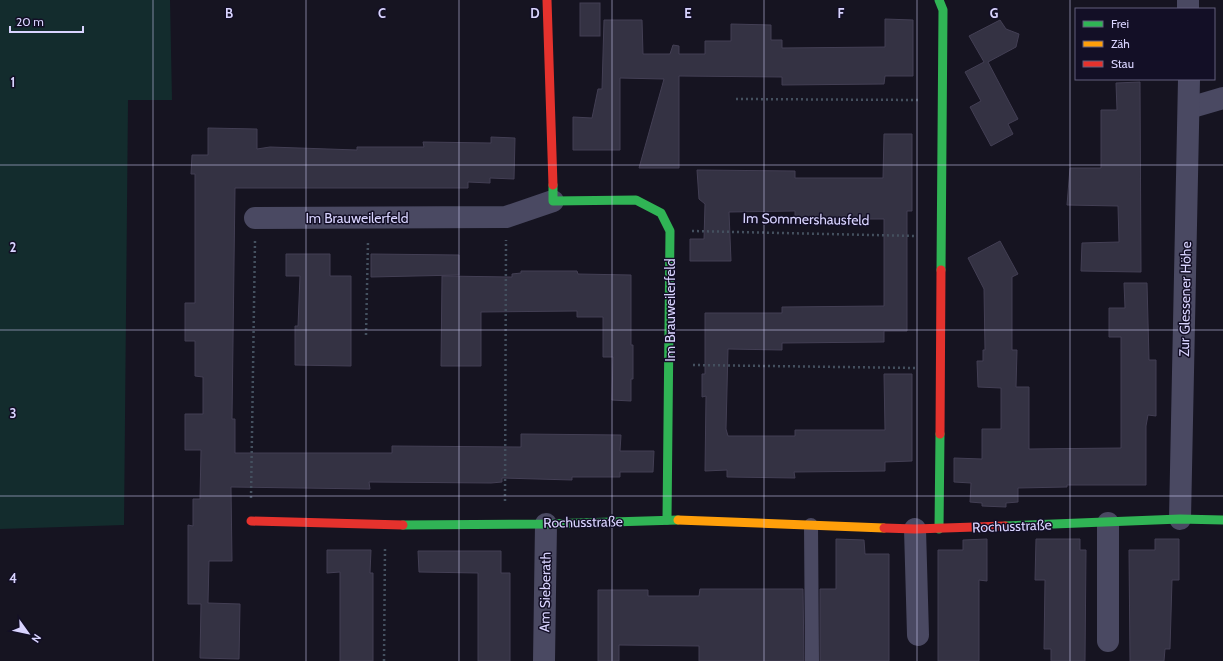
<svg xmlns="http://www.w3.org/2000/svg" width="1223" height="661" viewBox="0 0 1223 661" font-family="Cabin,sans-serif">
<rect width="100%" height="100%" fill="#161421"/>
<path fill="#132c2d" d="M0,0h170l2,100h-44l-4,425 -124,4z"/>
<g fill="#343243" stroke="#433f54">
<rect x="580" y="3" width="20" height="33"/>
<path d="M885,19l28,1v56h-28l-1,8 -102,1v-8l-103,-1v92h-40l25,-89 -44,-1v72h-47v-33l19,1 6,-29h4l2,-69h38l1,34h27l3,-9 6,1v8h26v-13h26v-17l40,1v15h11v8l103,-1z"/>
<path d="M1000,20l6,9 13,5 -3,13 -28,15 30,57 -10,5 5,10 -22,12 -21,-39 11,-6 -16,-29 19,-10 -15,-26z"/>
<path d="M1140,82l1,190 -60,-1 1,-28 37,-1 -1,-36 -51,-1 3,-37h31v-58h16l-1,-27z"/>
<path d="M208,128l49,1v20l13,-2 87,3v-3h67l-1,-5 68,1v-6l24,1 -1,41 -24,-1v5l-22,-1v6h-233l-3,231h3v34h157v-7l129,1v-13l100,1 -1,16h34l-1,21h-33v5h-48v3l-70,-2v4l-11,1 -122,-1 1,7 -139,-2 1,74h-23l-1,42 32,1 -1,55 -39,-1 1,-54h-13v-79l5,1v-27h7l1,-49h-16v-36h18v-37l-8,-1v-35h-10v-38h10v-129h-4l1,-19h16z"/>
<path d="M884,134h28v77h-5v120h-23v11l-102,1v7l-54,-1 -2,80 2,7h67v-6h90l-1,-56h28v87l-27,1v9l-91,1 1,6 -68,-1v-7l-22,1 1,-75 -4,1v-23h3v-61h77v-6l102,-1v-87h-89v-8l-66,1 2,49h-41v-22h14l1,-35 -6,-5 -2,-29 98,1v7h88z"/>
<path d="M1000,241l18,33 -6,3v73h5l-1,37h13v62l92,-1v-111h-12v-29h16l-1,-25h23l2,77h7v56l-8,-1 -2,11v59h-79v2l-49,1v14l-12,1v4l-24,-1v-3l-12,-1 1,-19 -17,-1v-24l28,1v-30h19v-41l-23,-1 -1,-26h6v-11h2l-1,-61 -16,-31z"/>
<path d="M286,254h44v22h21v90l-56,-1v-39h3l2,-50h-14z"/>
<path d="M371,254l88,1v20l-88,2z"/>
<path d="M521,271h56l1,3 53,1v70h2v34h-2v22l-19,-1 1,-43h-10v-40h-26v-6l-96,1v54h-40l1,-90 70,1v-3l9,-1z"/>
<path d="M836,539l28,1 1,14h24v107h-69v-72h16z"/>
<path d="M987,539v42l-8,-1v81h-41v-111h25v-10z"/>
<path d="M1036,539h44v11h6l-1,111h-34v-12h-7l1,-69h-10z"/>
<path d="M1155,539h24v41h-7l-2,69h-5l-1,12h-34l-1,-111h26z"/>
<path d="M327,550h44l-1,23h3v88h-33v-89l-13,1z"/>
<path d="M418,551h83v22h9v88h-32v-88l-59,-1z"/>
<path d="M700,589h103l1,72h-105v-15l-80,-1v16h-21v-71h50v6h51z"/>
</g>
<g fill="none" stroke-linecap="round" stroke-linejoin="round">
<g stroke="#44505f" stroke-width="2.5" stroke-dasharray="2 3" stroke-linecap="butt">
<path d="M736,99l183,1"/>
<path d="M692,231l225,5"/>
<path d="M366,335l2,-94"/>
<path d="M693,365l223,3"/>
<path d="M251,498l4,-257"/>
<path d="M505,501l1,-261"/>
<path d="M384,661l1,-113"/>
</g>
<path stroke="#4a4962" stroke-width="14" d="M811,525l1,136"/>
<g stroke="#4a4962" stroke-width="22">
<path d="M1188,0v9"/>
<path d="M1189,108l34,-10"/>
<path d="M255,218l251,-1 47,-16"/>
<path d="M1180,519l9,-440"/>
<path d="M915,529l3,106"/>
<path d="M1108,641v-118"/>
<path d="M544,661l2,-137"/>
</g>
<g stroke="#30b455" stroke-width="9">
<path d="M939,0l4,10 -2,260"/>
<path d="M553,185v16l83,-1 25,13 9,18 -3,289"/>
<path d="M403,525l143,-1 132,-4"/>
<path d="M1005,526l175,-7 43,1"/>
<path d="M939,529l1,-95"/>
</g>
<path stroke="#ff9f0a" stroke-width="9" d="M678,520l206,8"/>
<g stroke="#e5322d" stroke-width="9">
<path d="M547,0l6,185"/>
<path d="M940,434l1,-164"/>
<path d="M251,521l152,4"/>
<path d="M884,528l31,1 90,-3"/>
</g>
</g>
<path fill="none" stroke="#d9d4ff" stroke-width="1" stroke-opacity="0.55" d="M153,0v661M306,0v661M459,0v661M612,0v661M764,0v661M917,0v661M1070,0v661M0,165h1223M0,330h1223M0,496h1223"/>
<g text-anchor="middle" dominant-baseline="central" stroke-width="3" stroke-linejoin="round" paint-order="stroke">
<g font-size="14" fill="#d9d4ff" stroke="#130f26">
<text x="357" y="218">Im Brauweilerfeld</text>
<text transform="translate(806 219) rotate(1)">Im Sommershausfeld</text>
<text transform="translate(1185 299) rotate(-89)">Zur Glessener Höhe</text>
<text transform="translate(670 310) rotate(-90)">Im Brauweilerfeld</text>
<text transform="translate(583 522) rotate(-1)">Rochusstraße</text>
<text transform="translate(1012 526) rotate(-2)">Rochusstraße</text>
<text transform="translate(545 592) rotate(-89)">Am Sieberath</text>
</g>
</g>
<g font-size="13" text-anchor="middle" font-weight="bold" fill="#d9d4ff" stroke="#130f26" stroke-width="3" stroke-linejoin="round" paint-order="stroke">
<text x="229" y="18">B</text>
<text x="382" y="18">C</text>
<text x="535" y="18">D</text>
<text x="688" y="18">E</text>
<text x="841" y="18">F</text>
<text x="994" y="18">G</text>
<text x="13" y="87">1</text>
<text x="13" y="252">2</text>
<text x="13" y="418">3</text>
<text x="13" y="583">4</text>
</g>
<rect x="1075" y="8" width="140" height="72" fill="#130f26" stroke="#625e7d"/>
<rect x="1083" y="21" width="20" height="6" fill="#30b455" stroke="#625e7d"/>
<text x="1111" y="28" font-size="12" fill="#d9d4ff">Frei</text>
<rect x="1083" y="41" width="20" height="6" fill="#ff9f0a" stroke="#625e7d"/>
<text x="1111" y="48" font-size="12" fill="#d9d4ff">Zäh</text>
<rect x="1083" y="61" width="20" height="6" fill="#e5322d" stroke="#625e7d"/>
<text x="1111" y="68" font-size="12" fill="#d9d4ff">Stau</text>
<g transform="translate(28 633) rotate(123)" stroke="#130f26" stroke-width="3" paint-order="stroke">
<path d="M0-3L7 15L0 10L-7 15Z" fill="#d9d4ff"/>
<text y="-6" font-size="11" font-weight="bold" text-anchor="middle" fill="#d9d4ff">N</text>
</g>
<path d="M10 26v6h73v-6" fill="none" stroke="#d9d4ff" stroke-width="2"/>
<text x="16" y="26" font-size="12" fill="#d9d4ff" stroke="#130f26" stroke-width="3" paint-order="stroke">20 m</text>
</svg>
